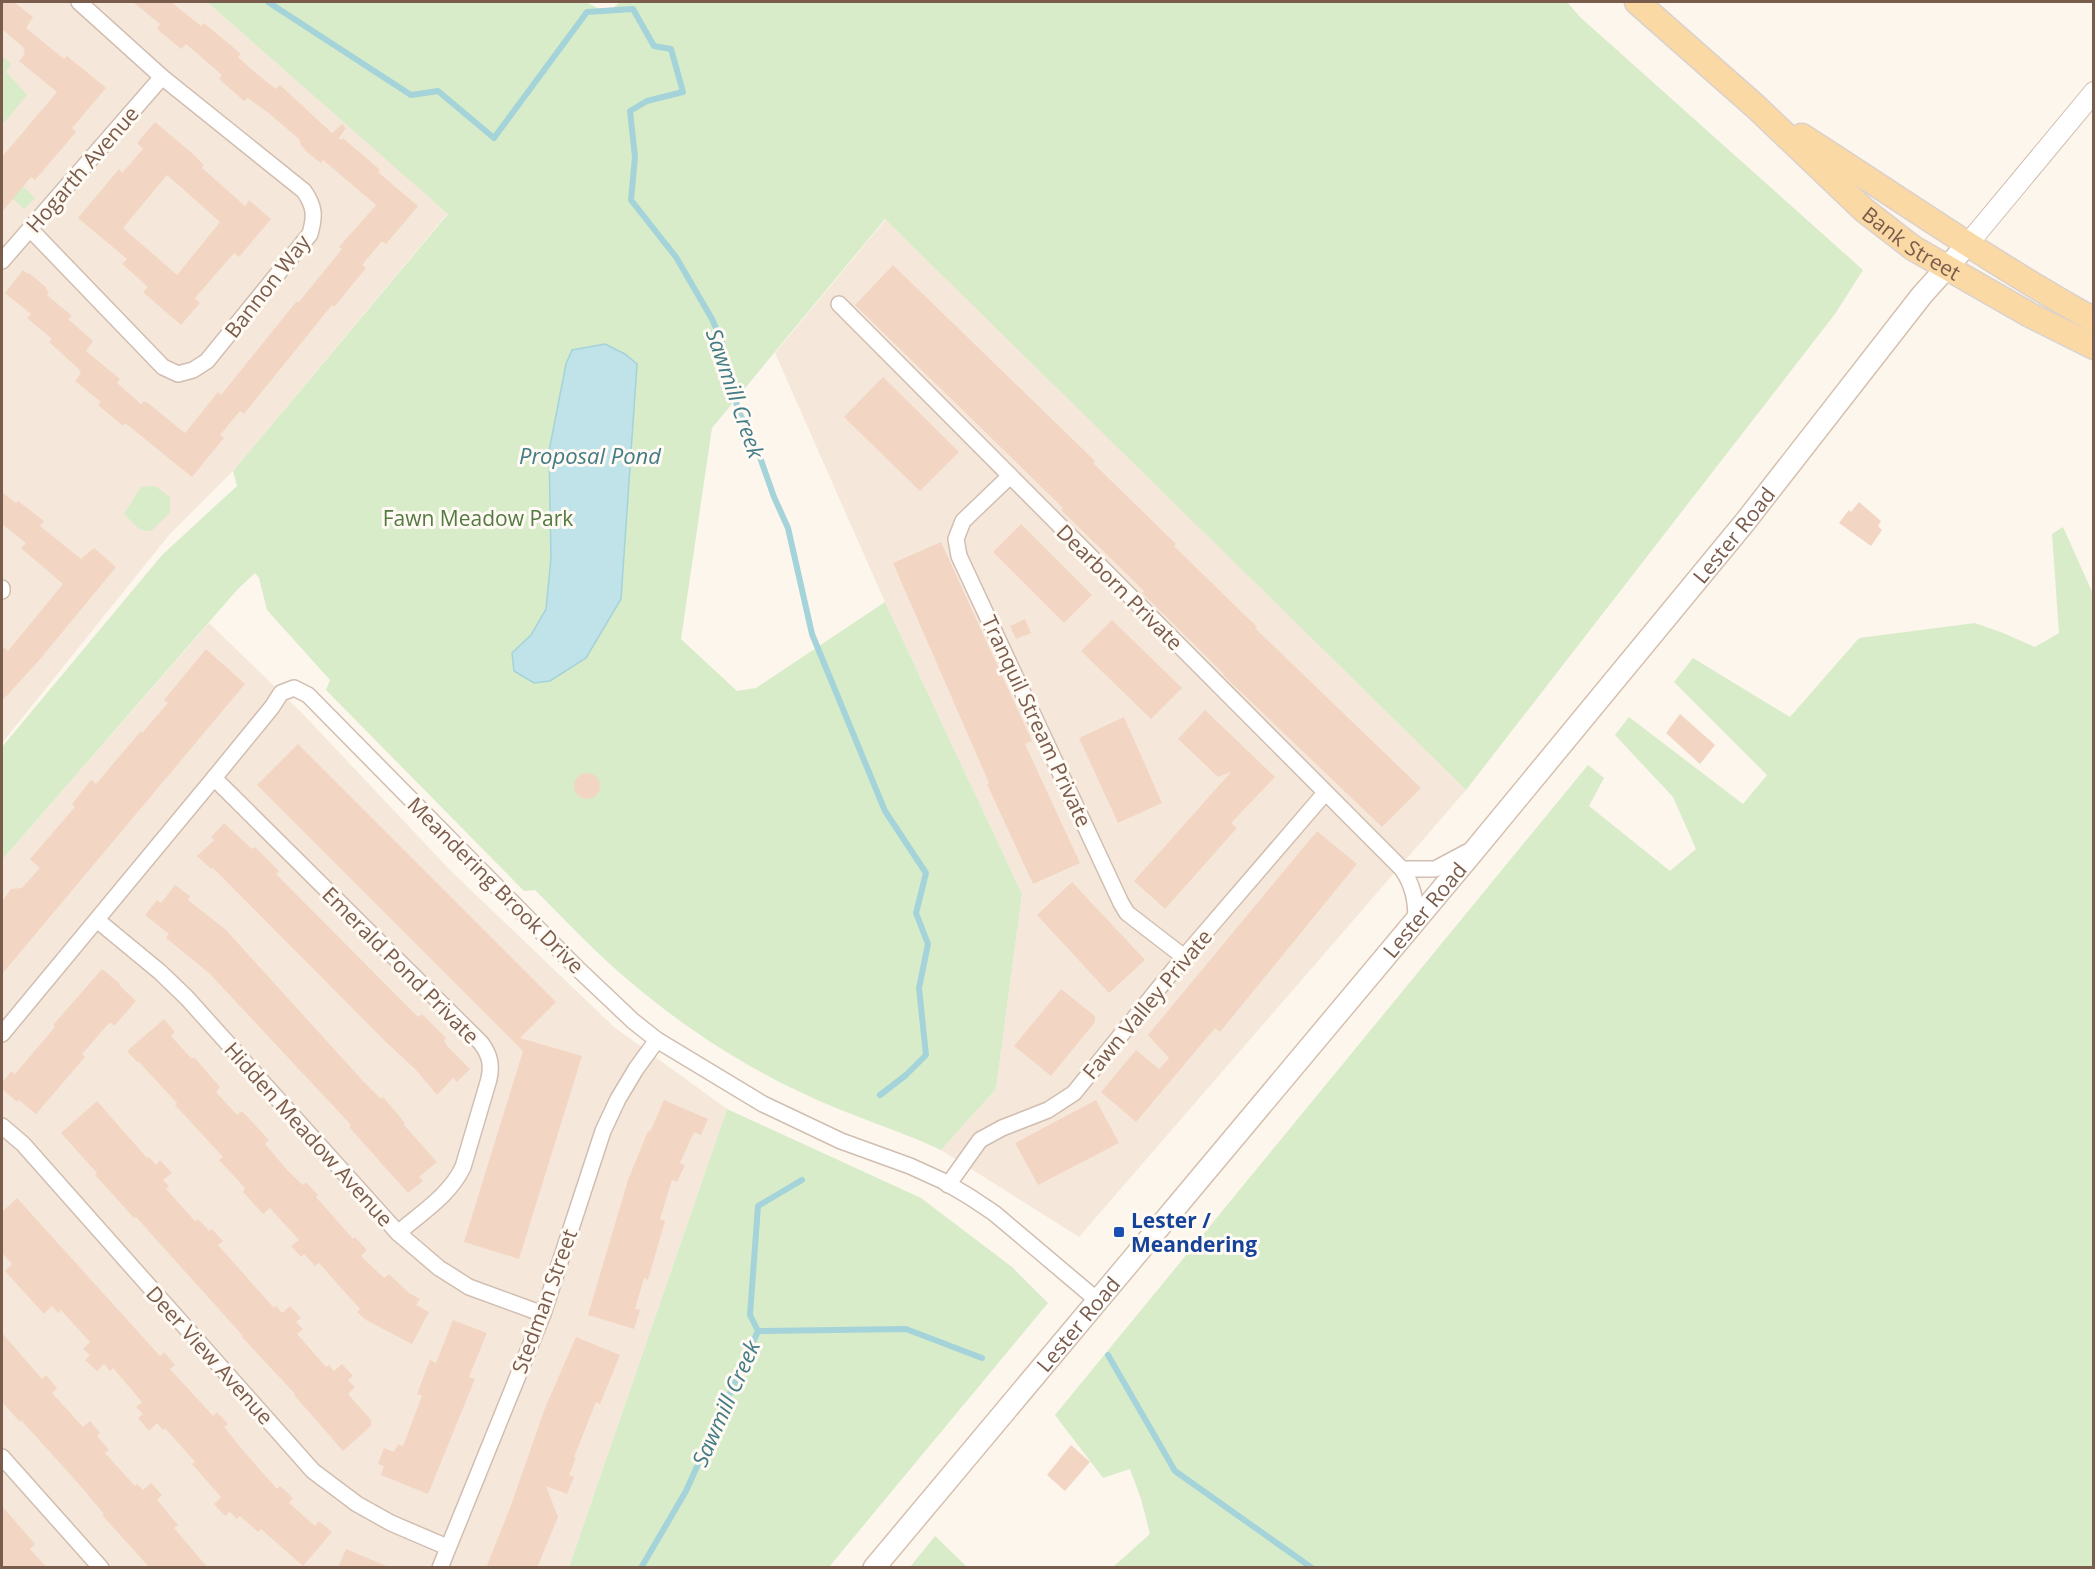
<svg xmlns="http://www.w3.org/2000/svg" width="2095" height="1569" viewBox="0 0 2095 1569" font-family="'Open Sans',sans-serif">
<rect width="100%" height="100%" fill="#fdf6ec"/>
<g fill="#f5e8da">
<path d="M2,2h205l241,211 -215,258 -64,64 -167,208z"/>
<path d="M886,219l580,571 -387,447 -138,-87 55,-61 26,-195 -137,-292 -110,-249z"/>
<path d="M209,623l92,89 149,158 164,157 113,82 -158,458 -567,1v-708z"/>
</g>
<g fill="#d8ecc9">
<path d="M207,2h379l21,11 13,-11h947l13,15 283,253 -28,44 -369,476 -581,-571 -173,209 -31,211 56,52 19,-3 129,-86 137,292 -26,195 -55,61c-47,-22 -97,-36 -143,-59 -59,-28 -114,-64 -164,-106 -35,-29 -67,-63 -99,-95l-11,1 -198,-201 4,-10 -63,-70 -8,-32 -4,-5 -18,17 -235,270v-113l160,-192 75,-69 -4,-15 215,-257z"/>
<path d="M2,56l9,8 -5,8 21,23 -25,30z"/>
<path d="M2,167l33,31 -11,11 -22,-20z"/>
<path d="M155,486l15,11v16l-19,18 -11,-1 -16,-16 17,-27z"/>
<path d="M2063,527l31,69 -1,971h-980l37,-33 -9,-35 -11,-30 -27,9 -48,-63 533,-650 16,13 -15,28 81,65 26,-22 -23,-52 -58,-62 14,-18 114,87 24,-29 -93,-93 19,-24 97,59 69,-79 116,-15 28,10 32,14 24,-14 -7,-99z"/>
<path d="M727,1109l194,89 91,69 36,36 -219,264h-260z"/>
<path d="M935,1536l31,30 18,1h-74z"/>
</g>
<path fill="#bfe3e8" stroke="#a5d3da" stroke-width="1.5" d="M605,344l20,10 12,10 -16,235 -35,59 -36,23 -16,2 -20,-12 -2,-18 19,-18 15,-26 5,-51 -2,-107 17,-87 6,-14z"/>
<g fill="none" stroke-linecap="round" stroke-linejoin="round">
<g stroke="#a5d3da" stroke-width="6">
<path d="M268,2l143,93 27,-4 56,47 93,-126 46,-3 21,37 17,3 12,43 -36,9 -17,10 5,46 -4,43 45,57 36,62 10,23 16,68 18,36 18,51 14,31 24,106 73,177 41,62 -10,40 12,31 -9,44 7,67 -20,20 -26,20"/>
<path d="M758,1331l148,-2 76,29"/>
<path d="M1108,1355l67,116 137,97"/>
<path d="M641,1568l45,-77 72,-160 -8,-16 8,-109 44,-26"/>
</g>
</g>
<g fill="#f3d5c3" fill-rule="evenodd">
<path d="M2,2h12l19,15 -7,11 38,31 3,-3 39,32 -34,40 4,4 -41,48 -4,-3 -29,35v-55l55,-65 -38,-31 6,-7 -2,-2 2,-3 -23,-20z"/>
<path d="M133,2h38l30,24 3,-3 37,31 -3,3 13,12 25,20 4,-4 52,48 10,-9 4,4 -7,10 2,2 2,-2 37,32 -2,2 40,34 -32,38 -4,-3 -20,24 4,3 -32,39 -2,-2 -88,109 -4,-3 -20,24 4,3 -32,39 -67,-54 -2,3 -25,-21 3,-3 -26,-21 6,-8 -2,-2 1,-1 -31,-28 3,-3 -25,-21 4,-4 -26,-21 18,-23 5,4 1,-1 18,15 -1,2 3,2 -2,3 25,21 -4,3 25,22 -7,10 34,28 -3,4 24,21 3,-3 4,2 37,30 33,-41 3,3 75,-93h3l43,-53 -3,-2 37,-42 -53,-45 -2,3 -13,-10 -8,-9 1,-1 -2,-4 -28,-24 -23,-17 -4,3 -8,-7 -17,-15 3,-4 -36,-31 -5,5 -24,-20 3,-5z"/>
<path d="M155,122l38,32 11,11 -2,3 43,38 4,-6 22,19 -32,38 -5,-4 -39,45 5,5 -19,22 -38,-33 5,-5 -26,-23 5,-5 -49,-41 41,-49 3,4 21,-24 -6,-6zM167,175l53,47 -43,53 -54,-47z"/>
<path d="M893,265l202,196 -2,2 83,81 -2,2 83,81 -2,1 166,160 -39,39 -159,-152 1,-1 -82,-81 2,-2 -83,-81 2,-2 -208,-203z"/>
<path d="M883,377l76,75 -39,39 -76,-74z"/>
<path d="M2,492l14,11 2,-2 26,20 -4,5 41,33 13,-11 22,19 -75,91 -39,43v-55l6,5 55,-67 -42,-36 5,-5 -24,-19z"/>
<path d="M1859,502l22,19 -3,5 4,4 -11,16 -32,-23 10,-13 2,2z"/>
<path d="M1021,524l71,71 -28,28 -71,-71z"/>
<path d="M941,542l91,199 -7,3 55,119 -47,21 -46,-100 2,-1 -96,-220z"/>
<path d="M1025,619l6,14 -15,6 -6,-13z"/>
<path d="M1112,620l70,68 -31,31 -70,-68z"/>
<path d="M206,649l39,35 -243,290v-72l9,-13 11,-1 18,-20 -10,-9 45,-52 -3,-3 19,-24 5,4 45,-53 1,2 26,-30 -4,-3z"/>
<path d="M1205,710l70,67 -44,46 6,5 -72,81 -31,-28 97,-109 -13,5 -40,-38z"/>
<path d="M1680,714l35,31 -15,19 -34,-31z"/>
<path d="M1124,717l38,86 -44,20 -39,-85z"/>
<path d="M298,744l258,258 -36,36 62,18 -63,203 -55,-17 59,-191 -266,-266z"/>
<circle cx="587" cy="786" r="13"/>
<path d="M224,823l28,26 3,-2 24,24 -3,3 142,143 4,-3 24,24 -2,3 4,6 22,22 -13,13 -4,-4 -16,17 -22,-26 -29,-27 -173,-174 -2,1 -14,-13 17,-16 -3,-3z"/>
<path d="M1317,831l40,33 -137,168 -5,-4 -79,94 -35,-30 35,-42 23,19 10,-11 -21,-23z"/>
<path d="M1072,882l73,78 -36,33 -72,-78z"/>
<path d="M175,885l15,11 -2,4 38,30 137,151 18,18 2,-2 22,26 -2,1 34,38 -18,15 4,4 -15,12 -59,-66 2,-2 -142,-152 -43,-35 3,-4 -24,-19 12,-15 4,3z"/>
<path d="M102,969l18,15 -1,1 17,16 -22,25 -4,-4 -28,32 3,3 -49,57 -17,-14 -2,2 -15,-13v-6l9,-12 4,3 40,-47 -2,-2z"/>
<path d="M1061,989l34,27v6l-44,54 -37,-30z"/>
<path d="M164,1019l11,13 -4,4 21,23 2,-2 26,30 -4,5 21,23 5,-4 27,29 -4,4 23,27 15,14 3,-3 12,13 -2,2 37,42 2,-2 12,13 -6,6 23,22 5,-4 20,19 11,6 -4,6 13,7 -17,32 -46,-24 -9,-8 3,-3 -41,-46 -4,3 -11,-12 -3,3 -10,-11 8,-6 -29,-32 -7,6 -20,-22 2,-4 -26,-28 4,-3 -48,-52 2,-2 -39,-42 -1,1 -10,-11z"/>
<path d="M664,1100l44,19 -7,16 -7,-3 -14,31 5,2 -8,17 -5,-2 -12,39 5,2 -17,59 -4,-2 -9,31 5,1 -6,19 -46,-14 40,-135 20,-49 2,1z"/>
<path d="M1096,1100l23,43 -81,42 -23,-42z"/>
<path d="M97,1101l50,57 2,-1 7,8 4,-5 12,13 -9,7 6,6 -3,3 29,32 3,-2 11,12 3,-2 11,12 -5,4 56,63 2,-2 6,7 8,-7 11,12 -5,4 7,7 -6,5 29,33 3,-2 5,6 8,-7 11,12 -5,4 7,7 -7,7 23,26v6l-28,25 -49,-56 1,-1 -53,-57 1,-1 -107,-119 -2,1 -39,-43 2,-2 -36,-40z"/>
<path d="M17,1198l143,158 4,-4 11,13 -5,4 43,47 4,-4 11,12 -4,3 23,28 30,34 3,-3 13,12 -4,5 26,23 4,-5 13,11 -29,34 -42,-37 -3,3 -18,-16 -3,3 -7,-7 -5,4 -11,-12 7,-7 -29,-33 3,-2 -30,-34 -2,2 -6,-7 -8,8 -11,-13 5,-4 -7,-7 6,-5 -29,-34 -3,3 -6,-7 -7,7 -12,-11 5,-5 -7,-6 7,-7 -29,-32 -3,3 -6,-7 -8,8 -39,-43 7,-7 -10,-11v-41z"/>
<path d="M453,1320l34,13 -18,44 6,2 -47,115 -47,-19 3,-9 -6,-2 6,-16 10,4 4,-8 5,2 19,-50 -5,-2 13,-34 6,3z"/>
<path d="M2,1333l40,46 4,-4 11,13 -5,5 31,34 7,-6 10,12 -3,3 12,14 -4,3 30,33 2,-2 6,6 8,-7 11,12 -5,5 21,25 -4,3 34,40h-58l-48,-53 2,-1 -26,-31 -57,-63 -1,2 -18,-20z"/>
<path d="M576,1337l44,18 -20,49 -4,-2 -22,55 2,1 -7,17 5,2 -7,17 -21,-8 12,31 -21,51h-51l24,-60 35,-100z"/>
<path d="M1071,1445l19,17 -25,29 -18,-16z"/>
<path d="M2,1506l33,38 -5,5 17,19h-45z"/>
<path d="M346,1549l43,18v1h-51z"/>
</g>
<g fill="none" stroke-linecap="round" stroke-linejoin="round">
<defs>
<g id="minor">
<path d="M31,230l132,137 15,7 15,-4 14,-9 103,-127c5,-18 5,-27 -6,-43l-142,-114 -83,-75"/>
<path d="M2,261l160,-184"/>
<path d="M839,304l563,565c11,16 14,31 14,51"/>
<path d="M1010,476l-47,45 -7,18 3,17 162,347 6,10 57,44"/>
<path d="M2,588v3"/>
<path d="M214,778l267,265c9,12 11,22 8,36l-26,88c-13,28 -42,46 -65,66"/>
<path d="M1402,869h33l32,-17"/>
<path d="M97,920l63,52 27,26 211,235 41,35 30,19 74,27"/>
<path d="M2,1034l212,-256 58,-71 9,-14 13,-5 14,7 269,273 56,53 24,19 106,64 78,37 69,25 33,15 27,16 24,16 103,87"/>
<path d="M2,1126l21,18 290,327 44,33 34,19 56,24"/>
<path d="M948,1185l32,-45 22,-12 46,-18 26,-17 110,-136 141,-164"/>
<path d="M2,1457l99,111"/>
<path d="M440,1568l103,-254 60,-183 15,-32 18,-30 21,-29"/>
</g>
<path id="tertiary" d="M1967,245l127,-153"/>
<g id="secondary">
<path id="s1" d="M874,1568l604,-722 267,-324 177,-227 45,-50"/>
</g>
<g id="primary">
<path id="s2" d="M1637,2l118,104 109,104 49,38 117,67 64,32"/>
<path d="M1802,136c97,62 191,128 292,184"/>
</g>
</defs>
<use href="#minor" stroke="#d1beb0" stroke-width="18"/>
<use href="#tertiary" stroke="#d1beb0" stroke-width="22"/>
<use href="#secondary" stroke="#d6c0b0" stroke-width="24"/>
<use href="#primary" stroke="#dad1cd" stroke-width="27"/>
<use href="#minor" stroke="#fff" stroke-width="15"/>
<use href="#tertiary" stroke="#fff" stroke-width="20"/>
<use href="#secondary" stroke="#fff" stroke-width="21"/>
<use href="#primary" stroke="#fbd9a5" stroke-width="24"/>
</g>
<rect fill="#1a4fb4" stroke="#fffaf3" stroke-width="2" x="1113" y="1226" width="12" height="12" rx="3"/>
<g text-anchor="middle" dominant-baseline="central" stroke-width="6" stroke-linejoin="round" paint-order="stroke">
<g font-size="21" fill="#7a5c4d" stroke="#fffaf3">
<text transform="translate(82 169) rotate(-49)">Hogarth Avenue</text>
<text stroke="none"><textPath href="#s2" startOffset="366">Bank Street</textPath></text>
<text transform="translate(267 286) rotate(-52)">Bannon Way</text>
<text stroke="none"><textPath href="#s1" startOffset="1344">Lester Road</textPath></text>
<text transform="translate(1120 587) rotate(45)">Dearborn Private</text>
<text transform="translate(1037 721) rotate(65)">Tranquil Stream Private</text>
<text transform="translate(496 885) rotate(45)">Meandering Brook Drive</text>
<text stroke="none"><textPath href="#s1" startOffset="858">Lester Road</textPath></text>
<text transform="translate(401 965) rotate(45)">Emerald Pond Private</text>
<text transform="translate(1147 1004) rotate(-50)">Fawn Valley Private</text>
<text transform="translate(309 1134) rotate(48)">Hidden Meadow Avenue</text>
<text transform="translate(544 1301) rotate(-70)">Stedman Street</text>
<text stroke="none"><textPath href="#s1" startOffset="318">Lester Road</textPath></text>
<text transform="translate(210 1355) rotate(48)">Deer View Avenue</text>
</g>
<g font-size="21" fill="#537a41" stroke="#fffaf3">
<text x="478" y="518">Fawn Meadow Park</text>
</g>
<g font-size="21" font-weight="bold" fill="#164399" stroke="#fffaf3" text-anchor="start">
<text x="1131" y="1220">Lester /<tspan x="1131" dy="24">Meandering</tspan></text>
</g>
<g font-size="22" font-style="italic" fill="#437c86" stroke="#fffaf3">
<text transform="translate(736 393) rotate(71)">Sawmill Creek</text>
<text x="590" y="455">Proposal Pond</text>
<text transform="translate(725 1403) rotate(-66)">Sawmill Creek</text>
</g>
</g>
<rect width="2095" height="1569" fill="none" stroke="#7a5c4d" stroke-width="6"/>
</svg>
